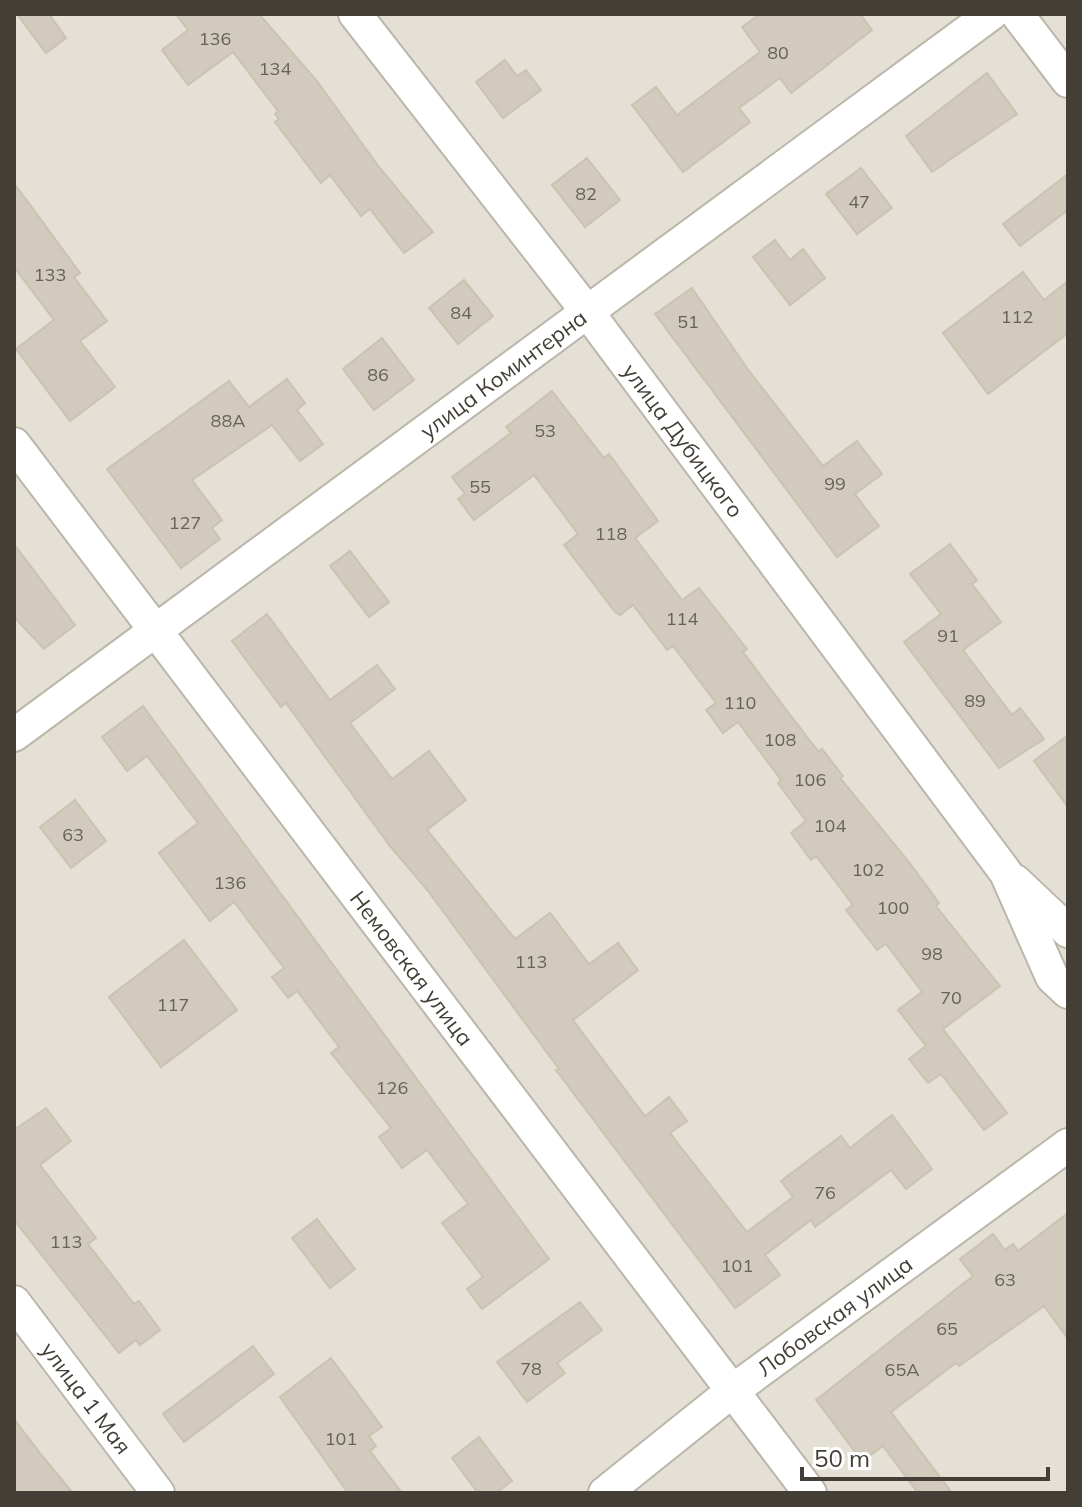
<svg xmlns="http://www.w3.org/2000/svg" width="1082" height="1507" viewBox="0 0 1082 1507" font-family="Mulish,sans-serif">
<rect width="100%" height="100%" fill="#f1eee6"/>
<rect fill="#e4e0d5" x="14" y="14" width="1054" height="1479"/>
<g fill="#d1cabd" stroke="#cbc2b1" stroke-width="2">
<path d="M17,14h32l17,24 -20,15z"/>
<path d="M176,14h83l58,67 62,86 54,65 -29,21 -34,-44 -9,7 -31,-41 -9,8 -46,-61 4,-3 -4,-5 3,-3 -45,-59 -45,33 -26,-35 26,-20z"/>
<path d="M760,14h100l12,16 -81,63 -11,-15 -41,30 11,14 -67,50 -51,-67 24,-18 21,28 83,-63 -18,-25z"/>
<path d="M505,60l12,16 9,-6 15,20 -38,28 -27,-36z"/>
<path d="M987,73l30,41 -85,58 -26,-36z"/>
<path d="M587,158l33,42 -35,27 -33,-42z"/>
<path d="M861,168l31,40 -35,26 -31,-40z"/>
<path d="M1068,174v36l-48,36 -17,-22z"/>
<path d="M14,183l66,90 -6,4 33,44 -27,20 35,46 -45,34 -54,-72 38,-29 -40,-53z"/>
<path d="M775,240l15,20 13,-11 22,29 -35,27 -37,-48z"/>
<path d="M1023,272l21,28 24,-19v52l-80,61 -45,-61z"/>
<path d="M464,280l29,36 -35,28 -29,-36z"/>
<path d="M692,288l57,83 74,95 34,-25 25,33 -27,20 24,32 -42,31 -182,-243z"/>
<path d="M382,338l32,42 -40,30 -31,-41z"/>
<path d="M287,379l18,24 -8,7 26,34 -23,17 -28,-36 -80,55 30,40 -10,8 8,11 -39,29 -74,-99 122,-88 20,26z"/>
<path d="M552,391l52,67 5,-4 49,67 -23,17 47,62 17,-12 48,61 -4,3 48,64 28,36 3,-3 21,27 -3,2 69,84 30,41 -3,3 64,80 -57,43 64,84 -23,17 -43,-56 -13,9 -19,-24 17,-13 -28,-36 24,-18 -36,-48 -9,6 -31,-40 7,-5 -37,-49 -5,4 -20,-27 15,-12 -28,-38 3,-3 -43,-58 -15,11 -17,-23 10,-7 -43,-57 -6,4 -34,-45 -13,10 -5,-3 -51,-67 14,-11 -44,-59 -60,45 -16,-21 7,-5 -13,-17 59,-44 -5,-6z"/>
<path d="M14,544l61,81 -31,24 -30,-32z"/>
<path d="M950,544l27,36 -5,4 29,38 -38,28 49,65 8,-7 24,31 -45,29 -95,-126 37,-28 -31,-40z"/>
<path d="M350,551l39,51 -20,15 -39,-51z"/>
<path d="M267,614l63,86 47,-35 18,24 -45,34 42,56 37,-28 37,49 -39,30 88,109 35,-26 39,51 29,-21 20,27 -65,50 72,96 24,-19 18,24 -17,12 77,99 46,-35 -12,-16 60,-45 9,12 42,-33 40,54 -26,20 -15,-19 -76,57 -4,-7 -46,35 15,20 -45,33 -179,-238 3,-1 -131,-178 -39,-46 -103,-142 -5,4 -49,-66z"/>
<path d="M143,706l406,553 -67,50 -15,-20 16,-12 -41,-54 26,-19 -41,-54 -25,18 -23,-31 12,-9 -60,-75 8,-6 -42,-56 -9,7 -16,-21 12,-9 -50,-66 -24,19 -51,-68 39,-30 -51,-67 -20,15 -25,-34z"/>
<path d="M1068,735v72l-34,-46z"/>
<path d="M75,800l31,41 -35,27 -31,-41z"/>
<path d="M184,940l53,70 -76,57 -52,-70z"/>
<path d="M46,1108l25,33 -31,24 56,73 -8,6 46,60 5,-3 21,29 -20,15 -4,-5 -17,13 -105,-133v-90z"/>
<path d="M1068,1213v126l-24,-33 -85,60 -3,-3 -65,49 61,81h-34l-35,-47 -21,15 -46,-61 157,-124 -13,-17 33,-25 12,16 8,-6 5,7z"/>
<path d="M317,1219l38,50 -25,19 -38,-50z"/>
<path d="M580,1302l22,28 -45,33 8,10 -38,29 -30,-40z"/>
<path d="M253,1346l21,28 -90,68 -21,-28z"/>
<path d="M331,1358l51,69 -13,9 7,10 -6,5 32,42h-54l-68,-96z"/>
<path d="M14,1419l29,38 30,36h-59z"/>
<path d="M479,1437l33,44 -16,12h-18l-26,-35z"/>
</g>
<g fill="none" stroke-linecap="round" stroke-linejoin="round">
<defs>
<g id="street">
<path id="s1" d="M355,14l234,300 417,559 46,104 16,15"/>
<path d="M1017,14l51,67"/>
<path id="s2" d="M14,444l796,1049"/>
<path id="s3" d="M14,735l977,-721"/>
<path d="M1015,881l53,50"/>
<path id="s4" d="M14,1302l144,191"/>
<path id="s5" d="M605,1493l126,-101 337,-247"/>
</g>
</defs>
<use href="#street" stroke="#bbb6aa" stroke-width="36"/>
<use href="#street" stroke="#fff" stroke-width="32"/>
</g>
<g text-anchor="middle" dominant-baseline="central" stroke-width="8" stroke-linejoin="round" paint-order="stroke">
<g font-size="18" fill="#666258">
<text x="215" y="38">136</text>
<text x="778" y="52">80</text>
<text x="275" y="68">134</text>
<text x="586" y="193">82</text>
<text x="859" y="201">47</text>
<text x="50" y="274">133</text>
<text x="461" y="312">84</text>
<text x="1017" y="316">112</text>
<text x="688" y="321">51</text>
<text x="378" y="374">86</text>
<text x="228" y="420">88А</text>
<text x="545" y="430">53</text>
<text x="835" y="483">99</text>
<text x="480" y="486">55</text>
<text x="185" y="522">127</text>
<text x="611" y="533">118</text>
<text x="682" y="618">114</text>
<text x="948" y="635">91</text>
<text x="975" y="700">89</text>
<text x="740" y="702">110</text>
<text x="780" y="739">108</text>
<text x="810" y="779">106</text>
<text x="830" y="825">104</text>
<text x="73" y="834">63</text>
<text x="868" y="869">102</text>
<text x="230" y="882">136</text>
<text x="893" y="907">100</text>
<text x="932" y="953">98</text>
<text x="531" y="961">113</text>
<text x="951" y="997">70</text>
<text x="173" y="1004">117</text>
<text x="392" y="1087">126</text>
<text x="825" y="1192">76</text>
<text x="66" y="1241">113</text>
<text x="737" y="1265">101</text>
<text x="1005" y="1279">63</text>
<text x="947" y="1328">65</text>
<text x="531" y="1368">78</text>
<text x="902" y="1369">65А</text>
<text x="341" y="1438">101</text>
</g>
<g font-size="22" fill="#433f36" stroke="#fff">
<text stroke="none"><textPath href="#s3" startOffset="608">улица Коминтерна</textPath></text>
<text stroke="none"><textPath href="#s1" startOffset="538">улица Дубицкого</textPath></text>
<text stroke="none"><textPath href="#s2" startOffset="658">Немовская улица</textPath></text>
<text stroke="none"><textPath href="#s5" startOffset="290">Лобовская улица</textPath></text>
<text stroke="none"><textPath href="#s4" startOffset="120">улица 1 Мая</textPath></text>
</g>
</g>
<rect width="1082" height="1507" fill="none" stroke="#433f36" stroke-width="32"/>
<path d="M802 1467v12h246v-12" fill="none" stroke="#433f36" stroke-width="4"/>
<text x="814" y="1467" font-size="24" fill="#433f36" stroke="#ffffff" stroke-width="6" paint-order="stroke">50 m</text>
</svg>
